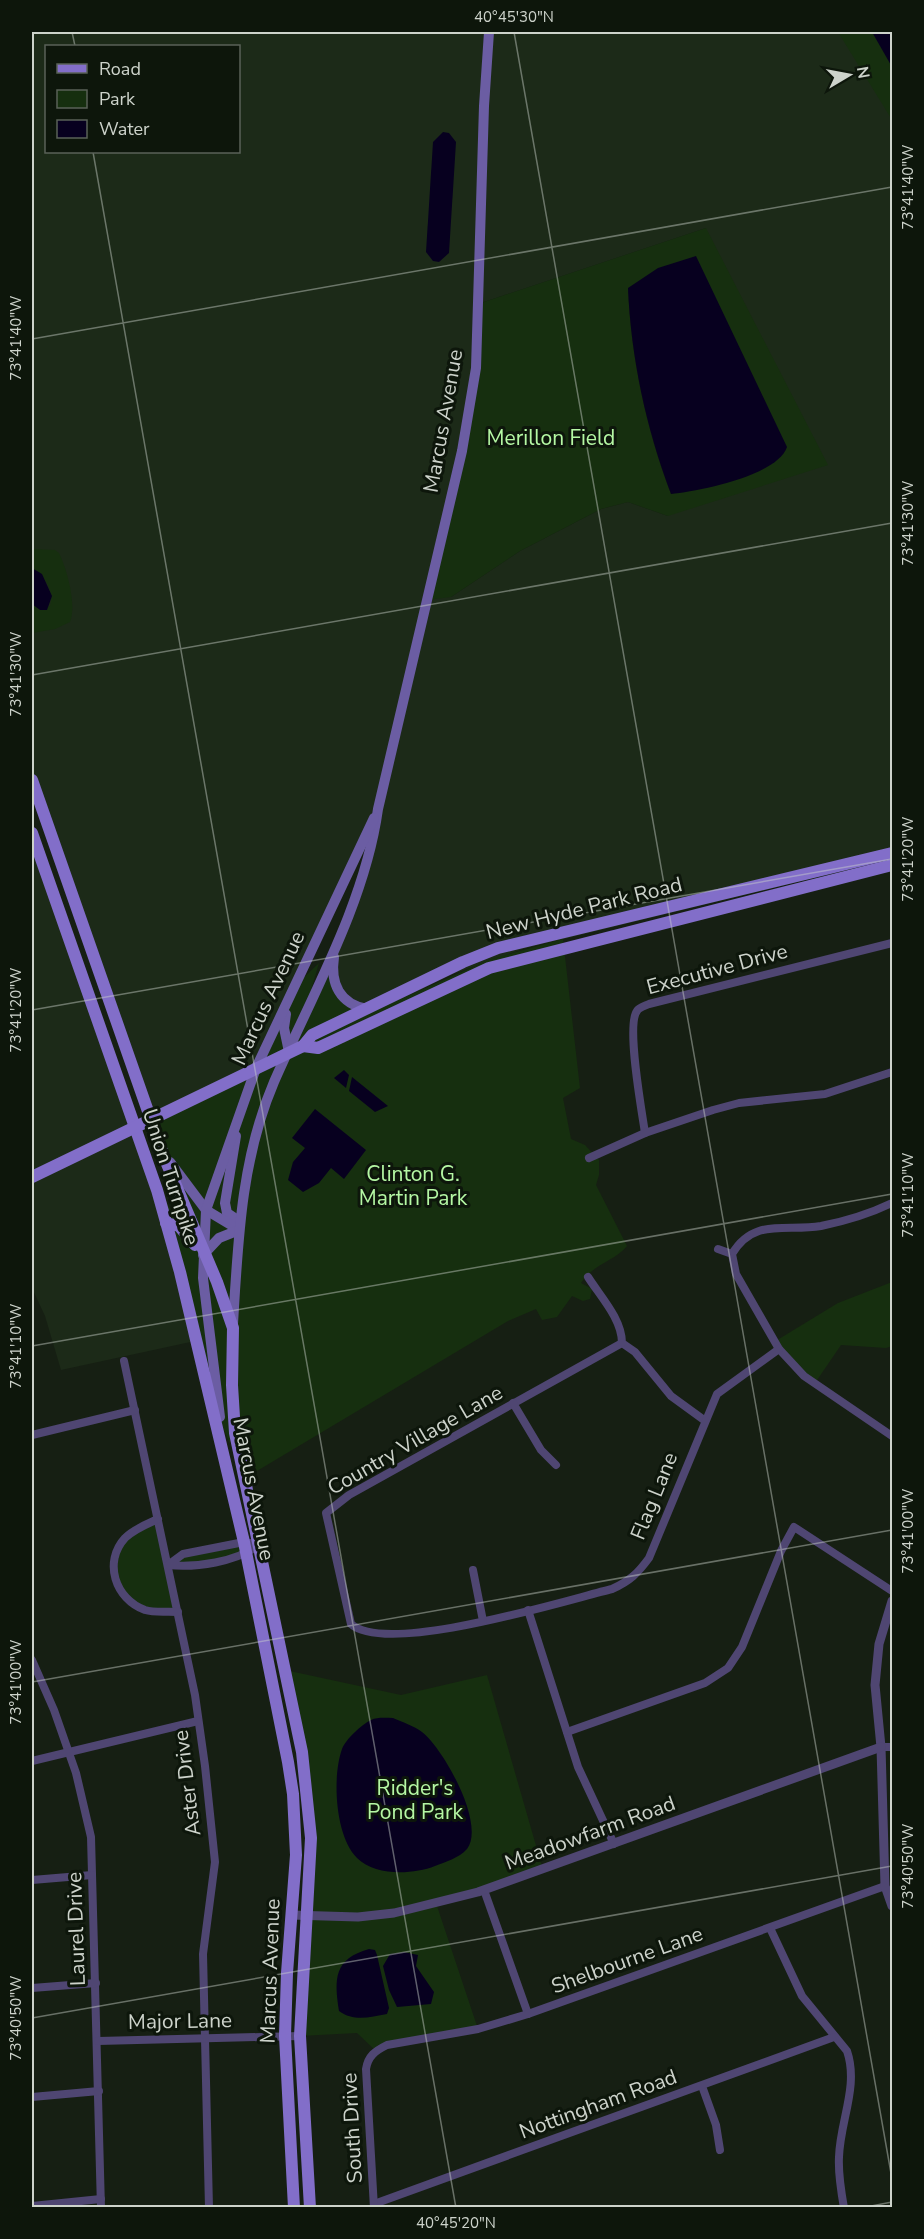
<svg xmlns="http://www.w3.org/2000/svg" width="924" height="2239" viewBox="0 0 924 2239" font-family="'Nunito Sans',sans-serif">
<rect width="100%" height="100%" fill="#161f13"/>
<g fill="#1c2a18" fill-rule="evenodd">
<path d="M32,32h812l48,75v752l-369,90 -70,25 -68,33 -39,-5 -13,-38 44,-152 -121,256 -106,51 -118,-339zM46,46h192v106h-192zM706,228l-38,288 -40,-14 -27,7 -81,42 -69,46 27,-293z"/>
<path d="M32,833l103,293 60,215 -134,29 -16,-54 -13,-28z"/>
</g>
<g fill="#162f0f" fill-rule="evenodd">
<path d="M838,32h54v88z"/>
<path d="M706,228l122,237 -160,51 -40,-14 -27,7 -81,42 -69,46 -24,3 35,-149 16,-147zM628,288l43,206c-25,-66 -40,-136 -43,-206z"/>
<path d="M32,549l23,1 4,3c8,16 18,53 11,69l-15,7 -23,4v-29l8,5 10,-3c5,-15 -6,-31 -18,-38z"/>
<path d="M563,939l17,149 -17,10 8,41 14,6 14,15v15l-3,10 31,61c-12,15 -34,18 -46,37l11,6 -2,10 -7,2 -11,-5 -15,21 -15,3 -6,-11 -28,12 -263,157 -12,-57 -3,23 -9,-21 -11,-51 -53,-182 44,62 -51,-133 106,-51 40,-83 23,-22 -16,55 32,-74 5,52 38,13 113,-50z"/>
<path d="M892,1282v64l-6,2 -45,-3 -26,38 -41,-41 64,-39z"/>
<path d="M158,1519l10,46 15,-11 61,-12 2,12 -61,13 -16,-1 9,46 -43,-7 -20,-27 6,-34z"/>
<path d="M285,1670l116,25 86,-20 56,195 -107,33 42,126 -91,16 -11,6 -19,-18 -57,3 11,-198z"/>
</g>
<g fill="#07001f">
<path d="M872,32h20v35z"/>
<path d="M443,132l6,1 7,9 -7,111 -10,9 -6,-1 -7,-9 7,-110z"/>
<path d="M696,256l91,191c-10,29 -88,44 -116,47 -25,-66 -40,-136 -43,-206l30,-20z"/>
<path d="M32,568l10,6 10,22 -5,14h-7l-8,-6z"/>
<path d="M344,1070l5,5 -3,13 -12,-10z"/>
<path d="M352,1077l36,29 -13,6 -26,-21z"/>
<path d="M315,1109l51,41 -22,29 -13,-11 -12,15 -16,9 -15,-12 5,-18 12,-14 -13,-10z"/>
<path d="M393,1718c9,4 21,8 29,14 21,16 64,92 45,117 -8,9 -22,13 -32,17 -23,9 -60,10 -78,-8 -22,-22 -25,-81 -15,-109 4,-10 19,-24 29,-29 6,-3 15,-2 22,-2z"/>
<path d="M369,1949l6,1 2,5 12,53 -2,6c-17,3 -33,8 -48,-3 -5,-33 -5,-52 30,-62z"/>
<path d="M404,1952l14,3 -2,11 18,26 -3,12 -34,3 -8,-17 -6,-24 7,-12z"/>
</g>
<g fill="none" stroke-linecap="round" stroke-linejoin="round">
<g stroke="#4f4672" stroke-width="8">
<path d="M645,1133c-3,-21 -19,-108 -8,-122 2,-4 8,-5 12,-7l243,-61"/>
<path d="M589,1158l56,-25 68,-23 26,-7 86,-9 67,-22"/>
<path d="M892,1203c-23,11 -46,18 -71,23 -35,6 -67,-9 -89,28l4,20 43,75 25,27 88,60"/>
<path d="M718,1249l14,5"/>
<path d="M588,1277c12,19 34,42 34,66l13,9 36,44 33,24"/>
<path d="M622,1343l-273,152 -23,18 25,111c36,32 212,-23 261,-35 18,-8 26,-16 37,-31l68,-164 62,-45"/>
<path d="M124,1361l71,334 10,71 10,96 -12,92 6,254"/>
<path d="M513,1403l28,47 15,15"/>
<path d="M32,1435l103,-25"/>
<path d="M158,1519c-11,5 -24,10 -33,19 -22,24 -10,61 20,72 10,3 22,1 33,2"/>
<path d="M244,1542l15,3c-23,17 -63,23 -91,20l15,-11z"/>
<path d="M473,1570l10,51"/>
<path d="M528,1610l50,157 36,77"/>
<path d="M32,1660l22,50 22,63 15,64 10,371"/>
<path d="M567,1732l138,-49 23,-15 14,-21 39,-96 13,-24 98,64"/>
<path d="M881,1747h11"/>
<path d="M32,1761l166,-40"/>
<path d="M32,1880l60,-5"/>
<path d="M484,1890l44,124"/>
<path d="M770,1928l32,68 45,55c12,35 -7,70 -8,106 -1,17 2,34 5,51"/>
<path d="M32,1988l64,-5"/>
<path d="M98,2041l202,-5"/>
<path d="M702,2086l14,39 4,25"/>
<path d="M32,2097l67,-6"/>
<path d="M374,2204l460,-167"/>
<path d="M32,2206l69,-7"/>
<path d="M374,2208l-8,-139c2,-13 9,-18 21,-24l91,-16 50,-15 357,-128"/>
</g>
<g stroke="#4f4672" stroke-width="9">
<path d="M892,1601l-13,43 -4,41 6,62 4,139 7,20"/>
<path d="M291,1915l67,2 36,-4 84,-21 403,-145"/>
</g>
<g stroke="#6b5da3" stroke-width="10">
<path d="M334,957c-4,27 6,47 33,52"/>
<path d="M286,1014l-2,14 5,24"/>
<path d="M236,1136l-11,67 2,10 12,8"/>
<path d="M170,1162l36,48 30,18"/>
<path d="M203,1255l16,-17 20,-8"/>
<path d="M233,1324c5,-83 8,-165 41,-242 38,-87 91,-179 104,-273l84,-358 14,-83 8,-262 5,-74"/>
<path d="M220,1417l-17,-139 3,-68 50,-142 118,-250"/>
</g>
<g stroke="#826ec9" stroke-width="12">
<path d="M32,780l132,377 53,125 16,46 -1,57 3,48 67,319 9,86 -11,198 10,172"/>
<path d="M32,833l125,357 23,82 64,270 44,220 5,32 3,61 -9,118 -2,63 9,172"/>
<path d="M303,1046l15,2 171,-80 403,-103"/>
<path d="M32,1177l271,-131 9,-11 151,-73 35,-14 394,-95"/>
<path d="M166,1223l13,3 16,19"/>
</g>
</g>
<path fill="none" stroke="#cdd3cb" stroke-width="1.5" stroke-opacity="0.45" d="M72,32l3,14M514,32l378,2147M93,152l363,2056M32,339l860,-152M32,675l860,-152M32,1010l860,-151M32,1346l860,-152M32,1682l860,-152M32,2018l860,-152M861,2208l31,-6"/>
<g text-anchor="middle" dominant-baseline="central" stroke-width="6" stroke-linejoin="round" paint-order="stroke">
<g font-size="21" fill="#cdd3cb" stroke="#0d160b">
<text transform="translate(443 421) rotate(-80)">Marcus Avenue</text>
<text transform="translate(584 908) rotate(-14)">New Hyde Park Road</text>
<text transform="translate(717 969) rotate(-15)">Executive Drive</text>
<text transform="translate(268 998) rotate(-65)">Marcus Avenue</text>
<text transform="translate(171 1177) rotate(72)">Union Turnpike</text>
<text transform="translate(415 1440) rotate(-30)">Country Village Lane</text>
<text transform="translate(254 1489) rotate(79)">Marcus Avenue</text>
<text transform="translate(654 1496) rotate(-68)">Flag Lane</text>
<text transform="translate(187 1783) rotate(-97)">Aster Drive</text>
<text transform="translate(590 1833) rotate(-20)">Meadowfarm Road</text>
<text transform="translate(76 1929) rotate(-92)">Laurel Drive</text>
<text transform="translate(627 1960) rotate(-20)">Shelbourne Lane</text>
<text transform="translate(270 1971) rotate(-88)">Marcus Avenue</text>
<text transform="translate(180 2021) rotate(-1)">Major Lane</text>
<text transform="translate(598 2104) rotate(-20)">Nottingham Road</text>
<text transform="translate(352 2128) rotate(-93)">South Drive</text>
</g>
<g font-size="21" fill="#b5f8a4" stroke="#0d160b">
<text x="551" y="438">Merillon Field</text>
<text x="413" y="1174">Clinton G.<tspan x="413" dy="24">Martin Park</tspan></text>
<text x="415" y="1788">Ridder's<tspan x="415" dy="24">Pond Park</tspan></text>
</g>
</g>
<rect width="924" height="2239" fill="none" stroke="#0d160b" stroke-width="66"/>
<rect x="45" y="45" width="195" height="108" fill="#0d160b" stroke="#5a6258" stroke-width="1.5"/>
<rect x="57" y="64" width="30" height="9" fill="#826ec9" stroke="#5a6258" stroke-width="1.5"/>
<text x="99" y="75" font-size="18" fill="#cdd3cb">Road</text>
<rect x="57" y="90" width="30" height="18" fill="#162f0f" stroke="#5a6258" stroke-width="1.5"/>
<text x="99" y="105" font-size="18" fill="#cdd3cb">Park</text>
<rect x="57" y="120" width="30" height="18" fill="#07001f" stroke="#5a6258" stroke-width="1.5"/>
<text x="99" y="135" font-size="18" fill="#cdd3cb">Water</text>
<g transform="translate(849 75) rotate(80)" stroke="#0d160b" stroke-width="4.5" paint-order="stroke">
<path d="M0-4.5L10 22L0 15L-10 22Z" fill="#cdd3cb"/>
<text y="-9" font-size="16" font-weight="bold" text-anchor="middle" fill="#cdd3cb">N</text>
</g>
<rect x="33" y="33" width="858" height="2173" fill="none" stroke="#cdd3cb" stroke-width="2"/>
<g font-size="15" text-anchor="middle" fill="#cdd3cb">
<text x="514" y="22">40°45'30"N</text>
<text transform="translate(908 187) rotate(-90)" y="5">73°41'40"W</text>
<text transform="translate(16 338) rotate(-90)" y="5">73°41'40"W</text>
<text transform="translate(908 523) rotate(-90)" y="5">73°41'30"W</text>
<text transform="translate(16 674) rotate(-90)" y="5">73°41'30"W</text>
<text transform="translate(908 859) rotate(-90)" y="5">73°41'20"W</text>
<text transform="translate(16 1010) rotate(-90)" y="5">73°41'20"W</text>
<text transform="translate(908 1195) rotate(-90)" y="5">73°41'10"W</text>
<text transform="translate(16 1346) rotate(-90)" y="5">73°41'10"W</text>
<text transform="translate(908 1531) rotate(-90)" y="5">73°41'00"W</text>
<text transform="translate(16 1682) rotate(-90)" y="5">73°41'00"W</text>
<text transform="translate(908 1866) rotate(-90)" y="5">73°40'50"W</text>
<text transform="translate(16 2018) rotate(-90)" y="5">73°40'50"W</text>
<text x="456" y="2228">40°45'20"N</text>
</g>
</svg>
